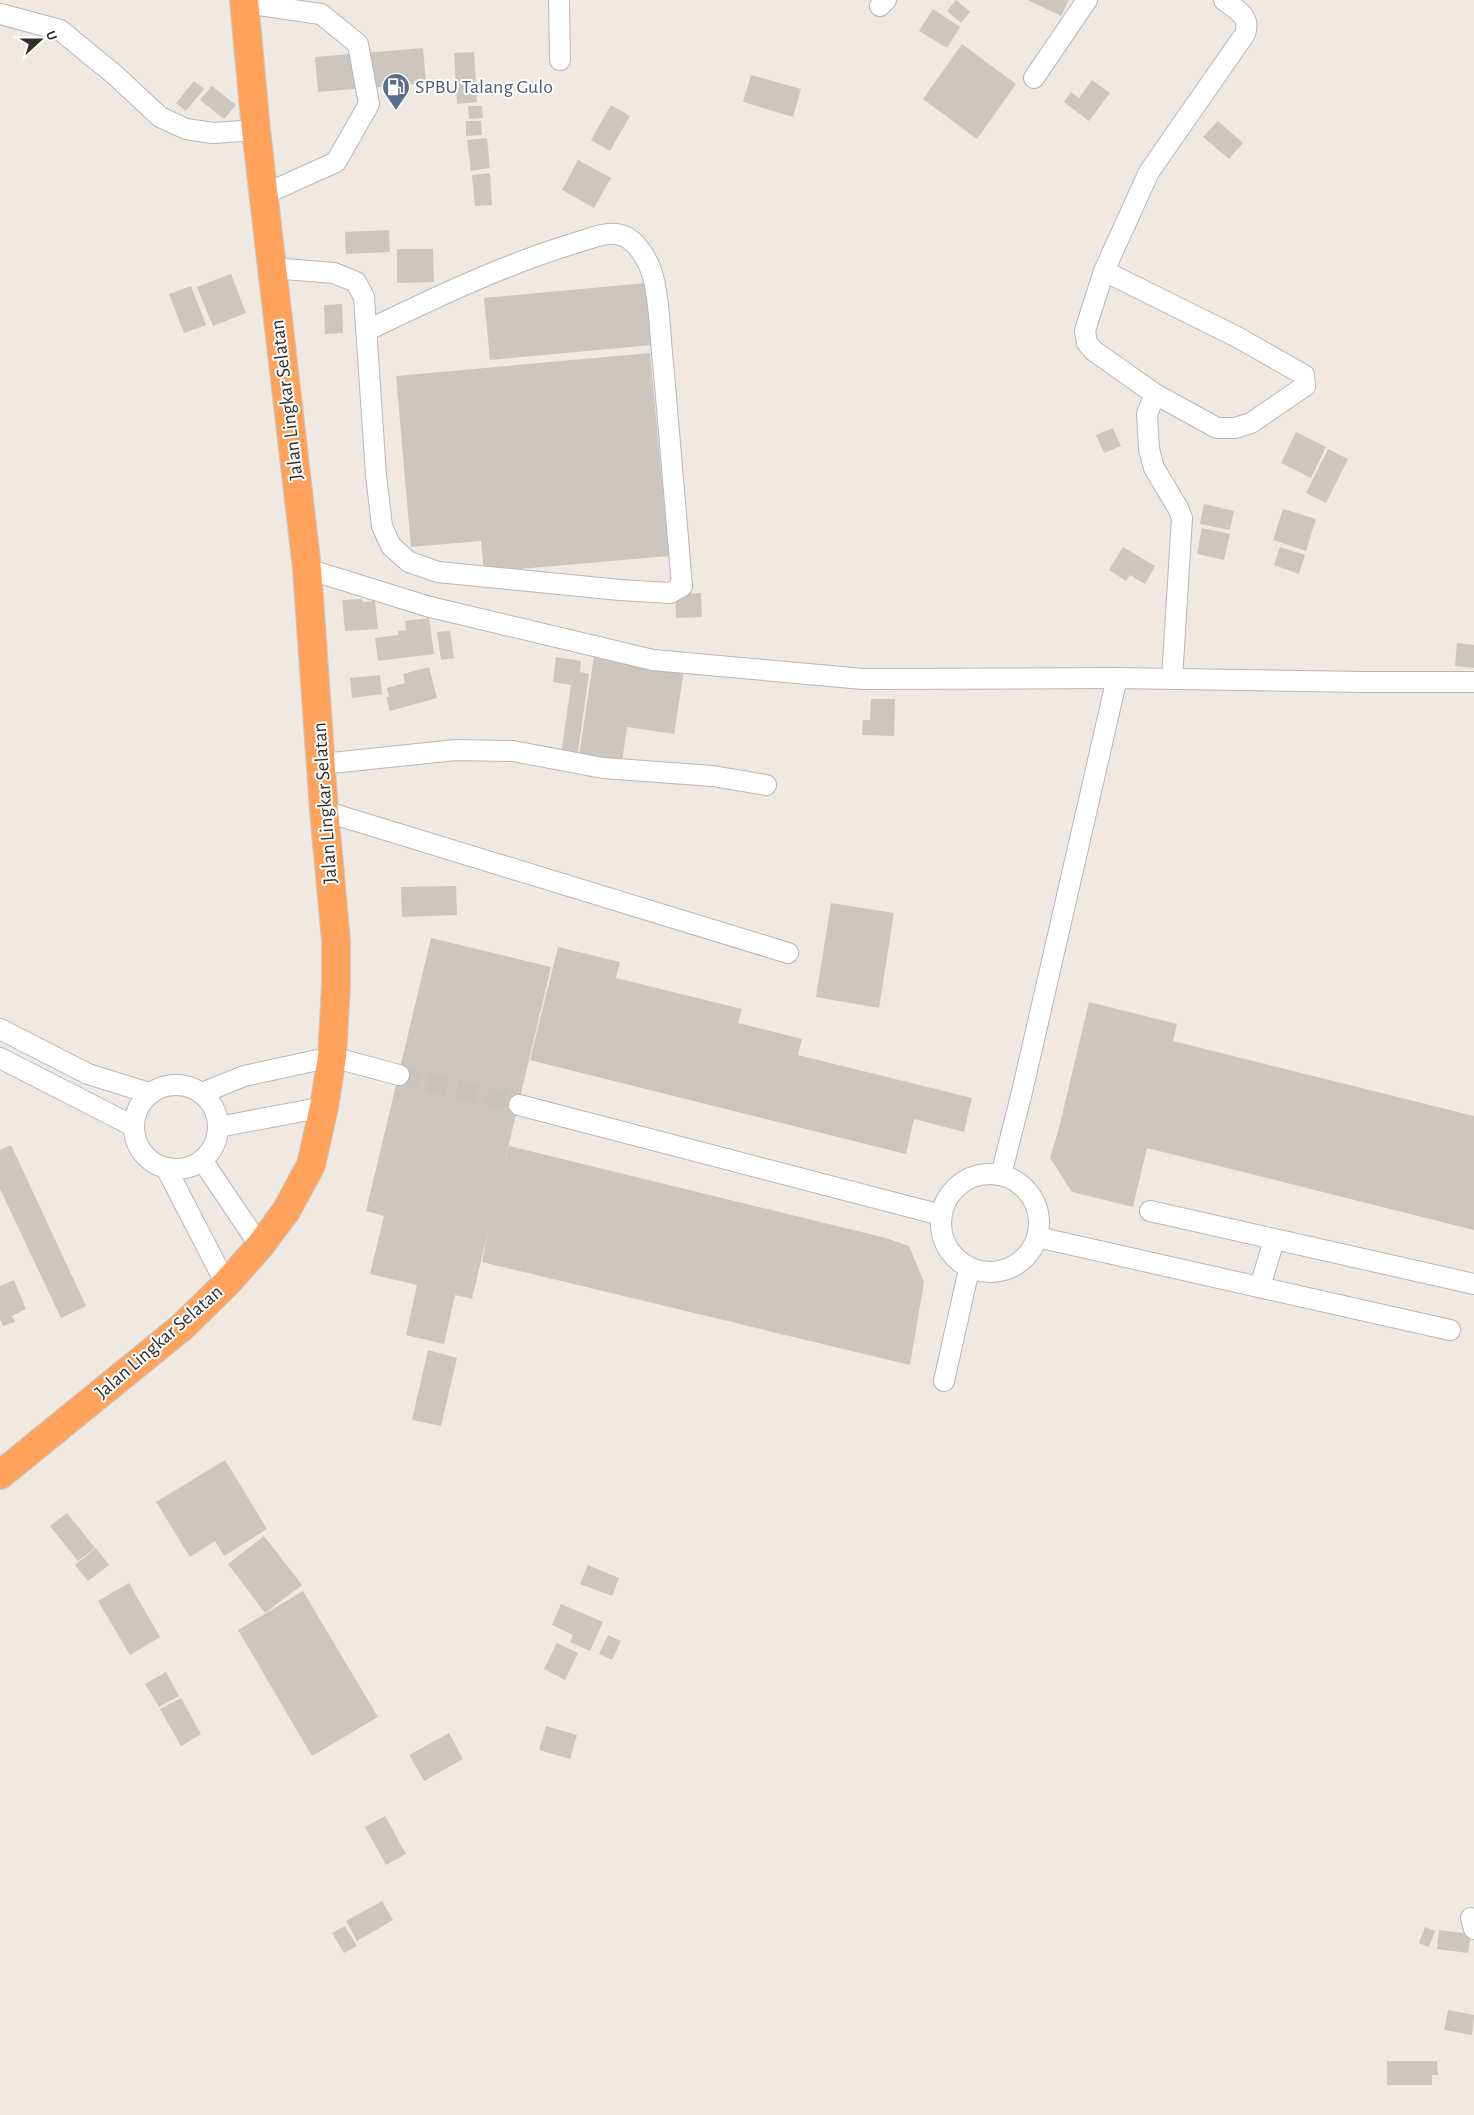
<svg xmlns="http://www.w3.org/2000/svg" width="1474" height="2115" viewBox="0 0 1474 2115" font-family="'Alegreya Sans',sans-serif">
<rect width="100%" height="100%" fill="#efe9e1"/>
<g fill="#cbc7bf">
<path d="M956,0l14,12 -9,11 -14,-12z"/>
<path d="M1028,0h41l-8,16z"/>
<path d="M933,9l27,18 -13,21 -28,-17z"/>
<path d="M962,44l54,40 -39,55 -54,-40z"/>
<path d="M423,48l3,35 -108,9 -3,-35z"/>
<path d="M474,52l3,50 -20,2 -3,-51z"/>
<path d="M751,75l50,14 -8,28 -50,-15z"/>
<path d="M1092,80l18,13 -21,28 -25,-19 7,-10 8,6z"/>
<path d="M194,81l10,8 -18,22 -10,-8z"/>
<path d="M212,86l24,19 -12,14 -24,-19z"/>
<path d="M611,105l19,11 -20,35 -19,-11z"/>
<path d="M468,106h14l1,12 -14,1z"/>
<path d="M466,121h15l1,14 -16,1z"/>
<path d="M1218,121l25,22 -14,16 -26,-22z"/>
<path d="M487,138l3,30 -19,3 -4,-31z"/>
<path d="M578,160l33,18 -17,30 -32,-18z"/>
<path d="M490,173l2,32 -17,1 -3,-31z"/>
<path d="M389,230l1,22 -44,2 -1,-22z"/>
<path d="M397,249h36l1,33 -37,1z"/>
<path d="M231,274l15,39 -33,13 -16,-39z"/>
<path d="M646,283l6,62 -162,15 -6,-62z"/>
<path d="M191,286l15,39 -22,8 -15,-39z"/>
<path d="M342,304l1,29 -18,1 -1,-29z"/>
<path d="M650,353l19,203 -185,16 -3,-31 -70,6 -15,-171z"/>
<path d="M1113,428l8,18 -17,7 -8,-18z"/>
<path d="M1296,432l30,15 -15,31 -30,-15z"/>
<path d="M1328,449l20,10 -22,44 -20,-10z"/>
<path d="M1204,504l30,7 -4,19 -30,-6z"/>
<path d="M1283,509l33,10 -10,32 -33,-11z"/>
<path d="M1202,528l28,6 -6,26 -27,-6z"/>
<path d="M1123,547l32,19 -10,18 -15,-9 -4,6 -17,-11z"/>
<path d="M1280,547l25,8 -6,19 -25,-9z"/>
<path d="M701,593l1,24 -26,1 -1,-24z"/>
<path d="M362,599l1,3 12,-1 3,28 -33,2 -3,-31z"/>
<path d="M429,618l5,36 -56,7 -3,-23 23,-3v-4l8,-1 -1,-9z"/>
<path d="M450,631l4,27 -13,2 -4,-28z"/>
<path d="M1457,643l17,2v23l-19,-2z"/>
<path d="M594,656l90,14 -10,64 -47,-7 -5,35 -43,-6z"/>
<path d="M556,657l25,4 -1,11 9,2 -12,84 -16,-3 10,-70 -18,-3z"/>
<path d="M429,667l8,31 -47,13 -4,-14h3l-2,-9 18,-5 -2,-9z"/>
<path d="M380,675l2,19 -30,4 -2,-20z"/>
<path d="M871,699h24l-1,37 -32,-1 1,-15h7z"/>
<path d="M456,886l1,29 -55,2 -1,-30z"/>
<path d="M831,903l63,10 -15,95 -63,-11z"/>
<path d="M431,938l120,29 -47,198 5,-19 377,92 23,8 15,36 -14,83 -428,-103 6,-31 -16,68 -17,-4 -11,49 -38,-9 11,-50 -47,-11 14,-58 -18,-5z"/>
<path d="M558,947l62,15 -4,16 126,31 -4,14 64,16 -4,16 174,43 -8,34 -50,-13 -8,35 -376,-94z"/>
<path d="M1089,1002l88,22 -4,17 301,75v114l-327,-82 -14,59 -61,-15 -22,-34 9,-30z"/>
<path d="M11,1145l75,161 -25,12 -61,-129v-39z"/>
<path d="M14,1280l12,29 -14,7 3,6 -12,4 -3,-7v-33z"/>
<path d="M428,1350l29,8 -16,68 -29,-6z"/>
<path d="M225,1460l42,69 -43,27 -9,-15 -25,16 -34,-55z"/>
<path d="M67,1513l28,35 -17,13 -28,-35z"/>
<path d="M264,1536l38,49 -37,28 -37,-49z"/>
<path d="M96,1548l13,17 -21,16 -13,-16z"/>
<path d="M588,1565l31,13 -7,18 -32,-12z"/>
<path d="M129,1583l31,54 -30,18 -32,-54z"/>
<path d="M303,1591l75,126 -66,39 -74,-126z"/>
<path d="M561,1604l42,18 -13,29 -20,-9 3,-7 -21,-10z"/>
<path d="M608,1635l13,6 -9,19 -13,-6z"/>
<path d="M557,1643l21,10 -13,27 -21,-11z"/>
<path d="M166,1672l13,24 -20,11 -14,-23z"/>
<path d="M181,1698l20,36 -20,12 -21,-37z"/>
<path d="M546,1726l31,9 -7,24 -31,-9z"/>
<path d="M449,1733l14,26 -39,22 -15,-26z"/>
<path d="M385,1816l21,38 -20,11 -21,-38z"/>
<path d="M382,1901l11,19 -36,21 -11,-20z"/>
<path d="M345,1926l12,20 -13,7 -12,-20z"/>
<path d="M1425,1927l10,4 -6,16 -10,-4z"/>
<path d="M1439,1930l32,4 -3,19 -31,-4z"/>
<path d="M1448,2010l26,5 -2,20 -28,-5z"/>
<path d="M1387,2061h50l1,14h-6v10h-45z"/>
</g>
<g fill="none" stroke-linecap="round" stroke-linejoin="round">
<path stroke="#c8c4bd" stroke-width="20" stroke-dasharray="20 10" stroke-linecap="butt" d="M399,1075l120,30"/>
<defs>
<g id="minor">
<path d="M559,0l1,60"/>
<path d="M244,3l77,11 37,30 11,60 -33,58 -73,33"/>
<path d="M880,6l6,-6"/>
<path d="M0,14l60,16 55,45 45,42 26,12 27,4 43,-3"/>
<path d="M1034,78l53,-78"/>
<path d="M272,268l62,5 22,9 8,15 12,178 6,51 9,20 18,16 29,10 182,18 50,3 12,-7c-6,-75 -12,-149 -19,-223 -3,-26 -3,-57 -9,-82 -4,-19 -18,-45 -38,-47 -13,-2 -29,6 -41,9 -72,22 -141,55 -209,88"/>
<path d="M1104,271l133,66 67,38 1,11 -54,37 -16,5h-18l-62,-34 -61,-43 -7,-8 -2,-12 3,-10 16,-50 45,-99 96,-138c6,-19 -8,-23 -21,-34"/>
<path d="M1155,394l-8,20 2,35 5,19 24,40 4,10 -10,161"/>
<path d="M307,569l123,38 223,53 210,19 254,-1 246,4h111"/>
<path d="M322,764l134,-14 57,1 90,17 110,8 53,9"/>
<path d="M324,811l464,142"/>
<path d="M0,1029l88,45 61,19"/>
<path d="M0,1058l133,68"/>
<circle cx="176" cy="1127" r="42"/>
<path d="M202,1093l42,-17 88,-19 67,18"/>
<path d="M519,1105l422,110"/>
<path d="M218,1127l106,-20"/>
<path d="M202,1160l58,86"/>
<path d="M166,1168l60,116"/>
<circle cx="990" cy="1223" r="49"/>
<path d="M1001,1175l21,-83 95,-414"/>
<path d="M1150,1211l324,73"/>
<path d="M1037,1237l413,93"/>
<path d="M1260,1287l14,-47"/>
<path d="M944,1381l25,-112"/>
<path d="M1471,1918l3,11"/>
</g>
<path id="highway" d="M0,1475l182,-148 44,-43 34,-38 26,-35 25,-46 13,-58 8,-50 4,-71v-45l-12,-130 -17,-242 -51,-439 -12,-130"/>
</defs>
<use href="#minor" stroke="#b4b7c1" stroke-width="22"/>
<use href="#highway" stroke="#c9c9c9" stroke-width="30"/>
<use href="#minor" stroke="#fff" stroke-width="20"/>
<use href="#highway" stroke="#ffa35c" stroke-width="28"/>
</g>
<defs>
<symbol id="fuel-pin" viewBox="-11 -11 22 30"><path d="M0 17L-7.5 6A9.5 9.5 0 1 1 7.5 6Z" fill="#5c6f8a" stroke="#fff"/><path d="M-5.5-6h7V0h2V4h1.3V-2.5L3-4.5l.8-.8L6-3V5H2.5V1h-1V6h-7ZM-4.2-4.7v3.2H.2V-4.7Z" fill="#fff"/></symbol>
</defs>
<g fill-rule="evenodd">
<use href="#fuel-pin" x="380" y="71" width="32" height="43"/>
</g>
<g text-anchor="middle" dominant-baseline="central" stroke-width="4" stroke-linejoin="round" paint-order="stroke">
<g font-size="20" fill="#4e5e75" stroke="#fff" text-anchor="start">
<text x="415" y="87">SPBU Talang Gulo</text>
</g>
<g font-size="20" fill="#2e2e2e" stroke="#fff">
<text transform="translate(287 400) rotate(-97)">Jalan Lingkar Selatan</text>
<text transform="translate(325 803) rotate(-94)">Jalan Lingkar Selatan</text>
<text transform="translate(159 1342) rotate(-41)">Jalan Lingkar Selatan</text>
</g>
</g>
<g transform="translate(40 40) rotate(69)" stroke="#ffffff" stroke-width="4" paint-order="stroke">
<path d="M0-4L9 19L0 12L-9 19Z" fill="#2e2e2e"/>
<text y="-8" font-size="14" font-weight="bold" text-anchor="middle" fill="#2e2e2e">U</text>
</g>
</svg>
